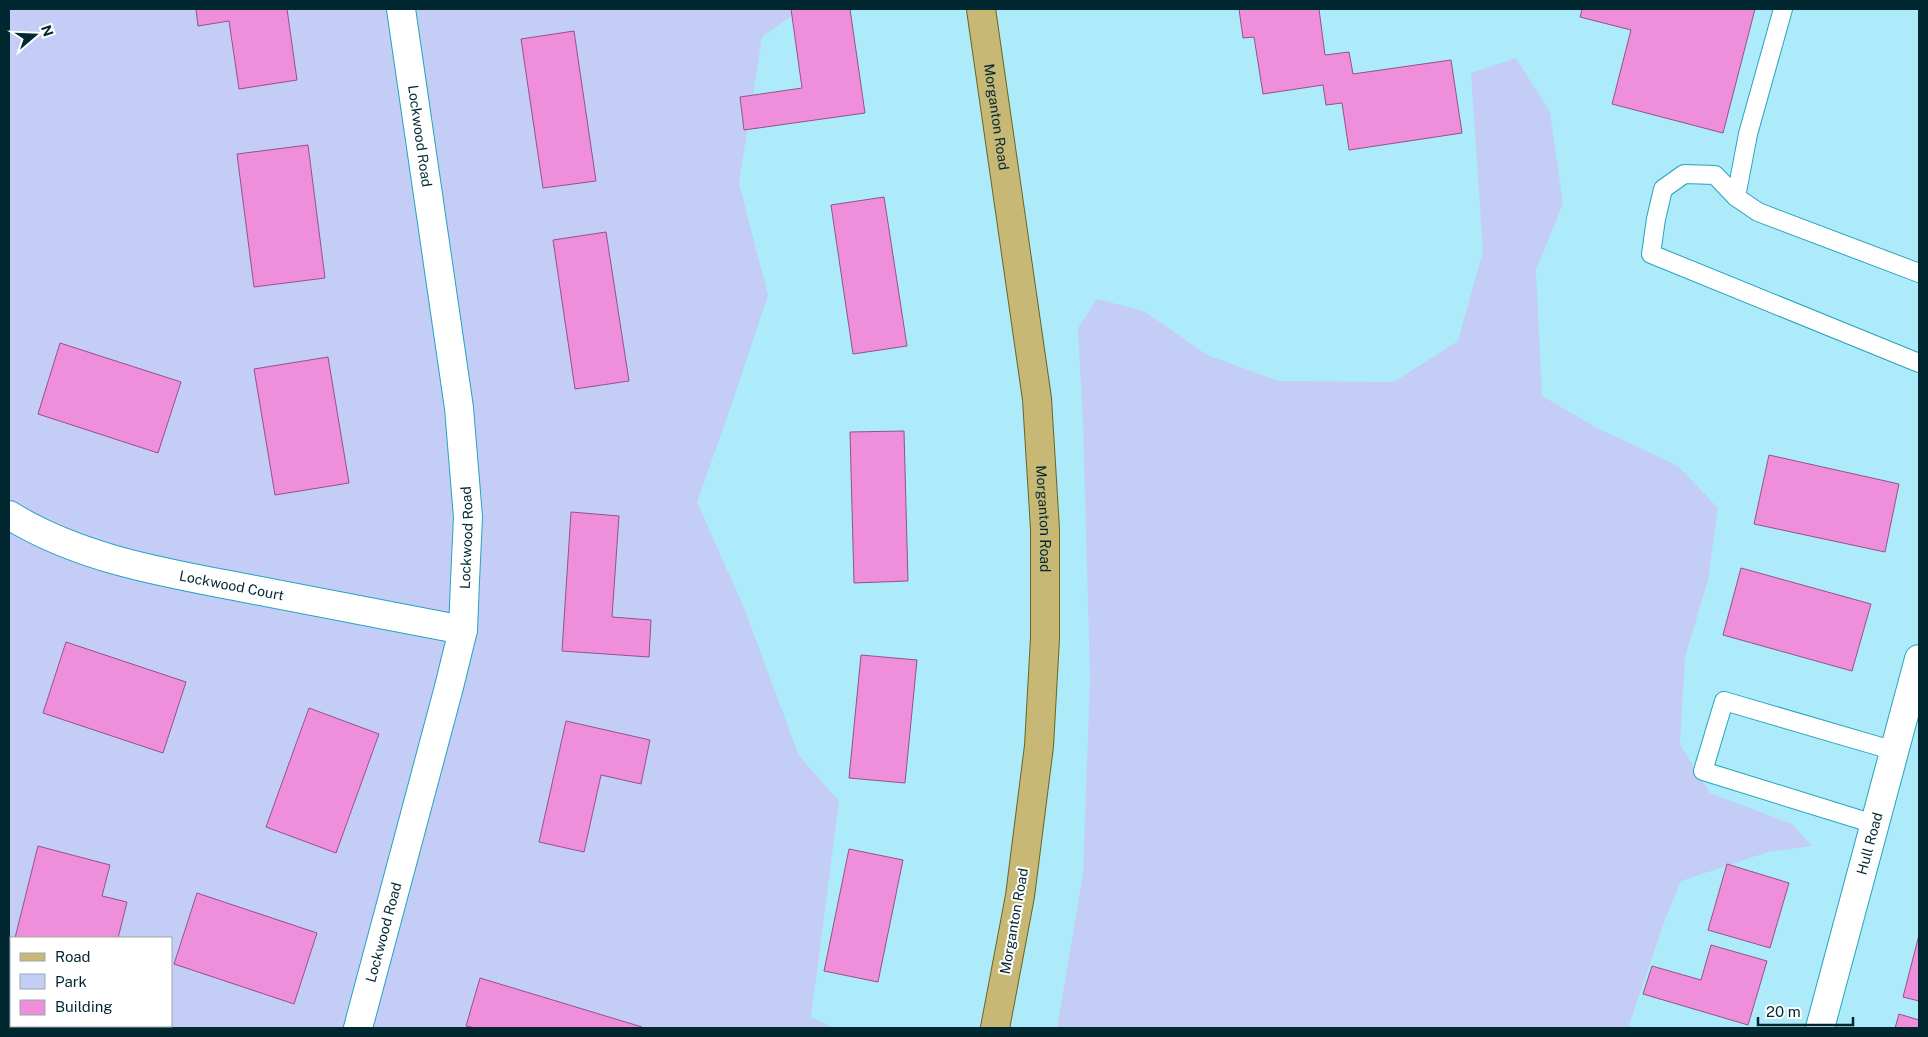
<svg xmlns="http://www.w3.org/2000/svg" width="1928" height="1037" viewBox="0 0 1928 1037" font-family="'Public Sans',sans-serif">
<rect width="100%" height="100%" fill="#adebfa"/>
<g fill="#c4cdf5">
<path d="M9,9h792l-39,28 -23,146 29,112 -39,117 -32,90 47,106 55,148 40,45 -28,216 23,11h-704l-11,-2h52v-88h-160v62h-2z"/>
<path d="M1516,58l34,54 13,92 -27,66 6,126 55,32 81,38 40,42 -10,72 -23,77 -5,87 30,49 82,31 20,22 -44,6 -87,29 -17,41 -36,106h-571l26,-154 7,-196 -7,-255 -5,-95 19,-29 47,12 63,44 71,26 116,1 64,-41 25,-90 -12,-178z"/>
</g>
<g fill="#ef8fdb" stroke="#935386">
<path d="M196,9h91l10,71 -58,9 -10,-68 -31,5z"/>
<path d="M791,9h59l15,104 -121,17 -4,-33 62,-9z"/>
<path d="M1239,9h80l6,46 24,-3 4,22 98,-14 11,73 -113,17 -7,-47 -16,2 -3,-20 -60,9 -9,-57 -11,1z"/>
<path d="M1582,9h173l-32,124 -111,-29 19,-74 -51,-13z"/>
<path d="M574,31l22,150 -53,7 -22,-149z"/>
<path d="M308,145l17,133 -71,9 -17,-133z"/>
<path d="M884,197l23,149 -54,8 -22,-149z"/>
<path d="M606,232l23,149 -54,8 -22,-149z"/>
<path d="M60,343l121,39 -23,71 -120,-39z"/>
<path d="M328,357l21,126 -74,12 -21,-126z"/>
<path d="M904,431l4,150 -54,2 -4,-151z"/>
<path d="M1769,455l130,29 -14,68 -131,-28z"/>
<path d="M571,512l48,4 -7,101 39,3 -2,37 -87,-6z"/>
<path d="M1741,568l130,36 -19,67 -129,-36z"/>
<path d="M66,642l120,40 -23,71 -120,-40z"/>
<path d="M861,655l56,5 -12,123 -56,-5z"/>
<path d="M309,708l70,26 -43,119 -70,-26z"/>
<path d="M566,721l84,19 -9,44 -40,-9 -17,77 -45,-10z"/>
<path d="M38,846l72,19 -8,31 25,6 -9,36h-103z"/>
<path d="M849,849l54,11 -25,122 -54,-11z"/>
<path d="M1727,864l62,19 -19,65 -62,-18z"/>
<path d="M197,893l120,40 -23,71 -120,-40z"/>
<path d="M1919,935v66l-16,-4z"/>
<path d="M1711,945l56,16 -19,64 -105,-31 9,-28 49,14z"/>
<path d="M480,978l162,49 -1,1h-166l-9,-2z"/>
<path d="M1899,1014l20,6v8h-24z"/>
</g>
<g fill="none" stroke-linecap="round" stroke-linejoin="round">
<defs>
<g id="service">
<path d="M1736,197l12,-63 35,-125"/>
<path d="M1919,273l-161,-61 -22,-15 -21,-22 -31,-1 -21,15 -7,30 -5,35 268,109"/>
<path d="M1874,824l-171,-53 21,-70 171,50"/>
</g>
<g id="minor">
<path id="s1" d="M9,515c73,45 158,58 241,74 71,14 142,27 213,41"/>
<path id="s2" d="M358,1028l91,-341 14,-57 2,-49 3,-64 -9,-109 -58,-399"/>
<path id="s3" d="M1820,1028l99,-369"/>
</g>
<g id="primary">
<path id="s4" d="M981,9l56,390 8,130v109l-6,108 -19,150 -25,132"/>
</g>
</defs>
<use href="#service" stroke="#24a4bd" stroke-width="20"/>
<use href="#minor" stroke="#24a4bd" stroke-width="30"/>
<use href="#primary" stroke="#696622" stroke-width="30"/>
<use href="#service" stroke="#fff" stroke-width="18"/>
<use href="#minor" stroke="#fff" stroke-width="28"/>
<use href="#primary" stroke="#c7b876" stroke-width="28"/>
</g>
<g text-anchor="middle" dominant-baseline="central" stroke-width="4" stroke-linejoin="round" paint-order="stroke">
<g font-size="14" fill="#012830" stroke="#fff">
<text stroke="none"><textPath href="#s4" startOffset="109">Morganton Road</textPath></text>
<text transform="translate(420 136) rotate(82)">Lockwood Road</text>
<text stroke="none"><textPath href="#s4" startOffset="514">Morganton Road</textPath></text>
<text stroke="none"><textPath href="#s2" startOffset="504">Lockwood Road</textPath></text>
<text stroke="none"><textPath href="#s1" startOffset="235">Lockwood Court</textPath></text>
<text stroke="none"><textPath href="#s3" startOffset="191">Hull Road</textPath></text>
<text transform="translate(1014 921) rotate(-80)">Morganton Road</text>
<text stroke="none"><textPath href="#s2" startOffset="99">Lockwood Road</textPath></text>
</g>
</g>
<rect width="1928" height="1037" fill="none" stroke="#012830" stroke-width="20"/>
<rect x="10" y="937" width="162" height="90" fill="#ffffff" stroke="#99a9ac"/>
<rect x="20" y="953" width="25" height="8" fill="#c7b876" stroke="#99a9ac"/>
<text x="55" y="962" font-size="15" fill="#012830">Road</text>
<rect x="20" y="974" width="25" height="15" fill="#c4cdf5" stroke="#99a9ac"/>
<text x="55" y="987" font-size="15" fill="#012830">Park</text>
<rect x="20" y="1000" width="25" height="15" fill="#ef8fdb" stroke="#99a9ac"/>
<text x="55" y="1012" font-size="15" fill="#012830">Building</text>
<g transform="translate(35 35) rotate(71)" stroke="#ffffff" stroke-width="4" paint-order="stroke">
<path d="M0-4L9 19L0 12L-9 19Z" fill="#012830"/>
<text y="-8" font-size="14" font-weight="bold" text-anchor="middle" fill="#012830">N</text>
</g>
<path d="M1758 1017v8h95v-8" fill="none" stroke="#012830" stroke-width="2.5"/>
<text x="1766" y="1017" font-size="15" fill="#012830" stroke="#ffffff" stroke-width="4" paint-order="stroke">20 m</text>
</svg>
